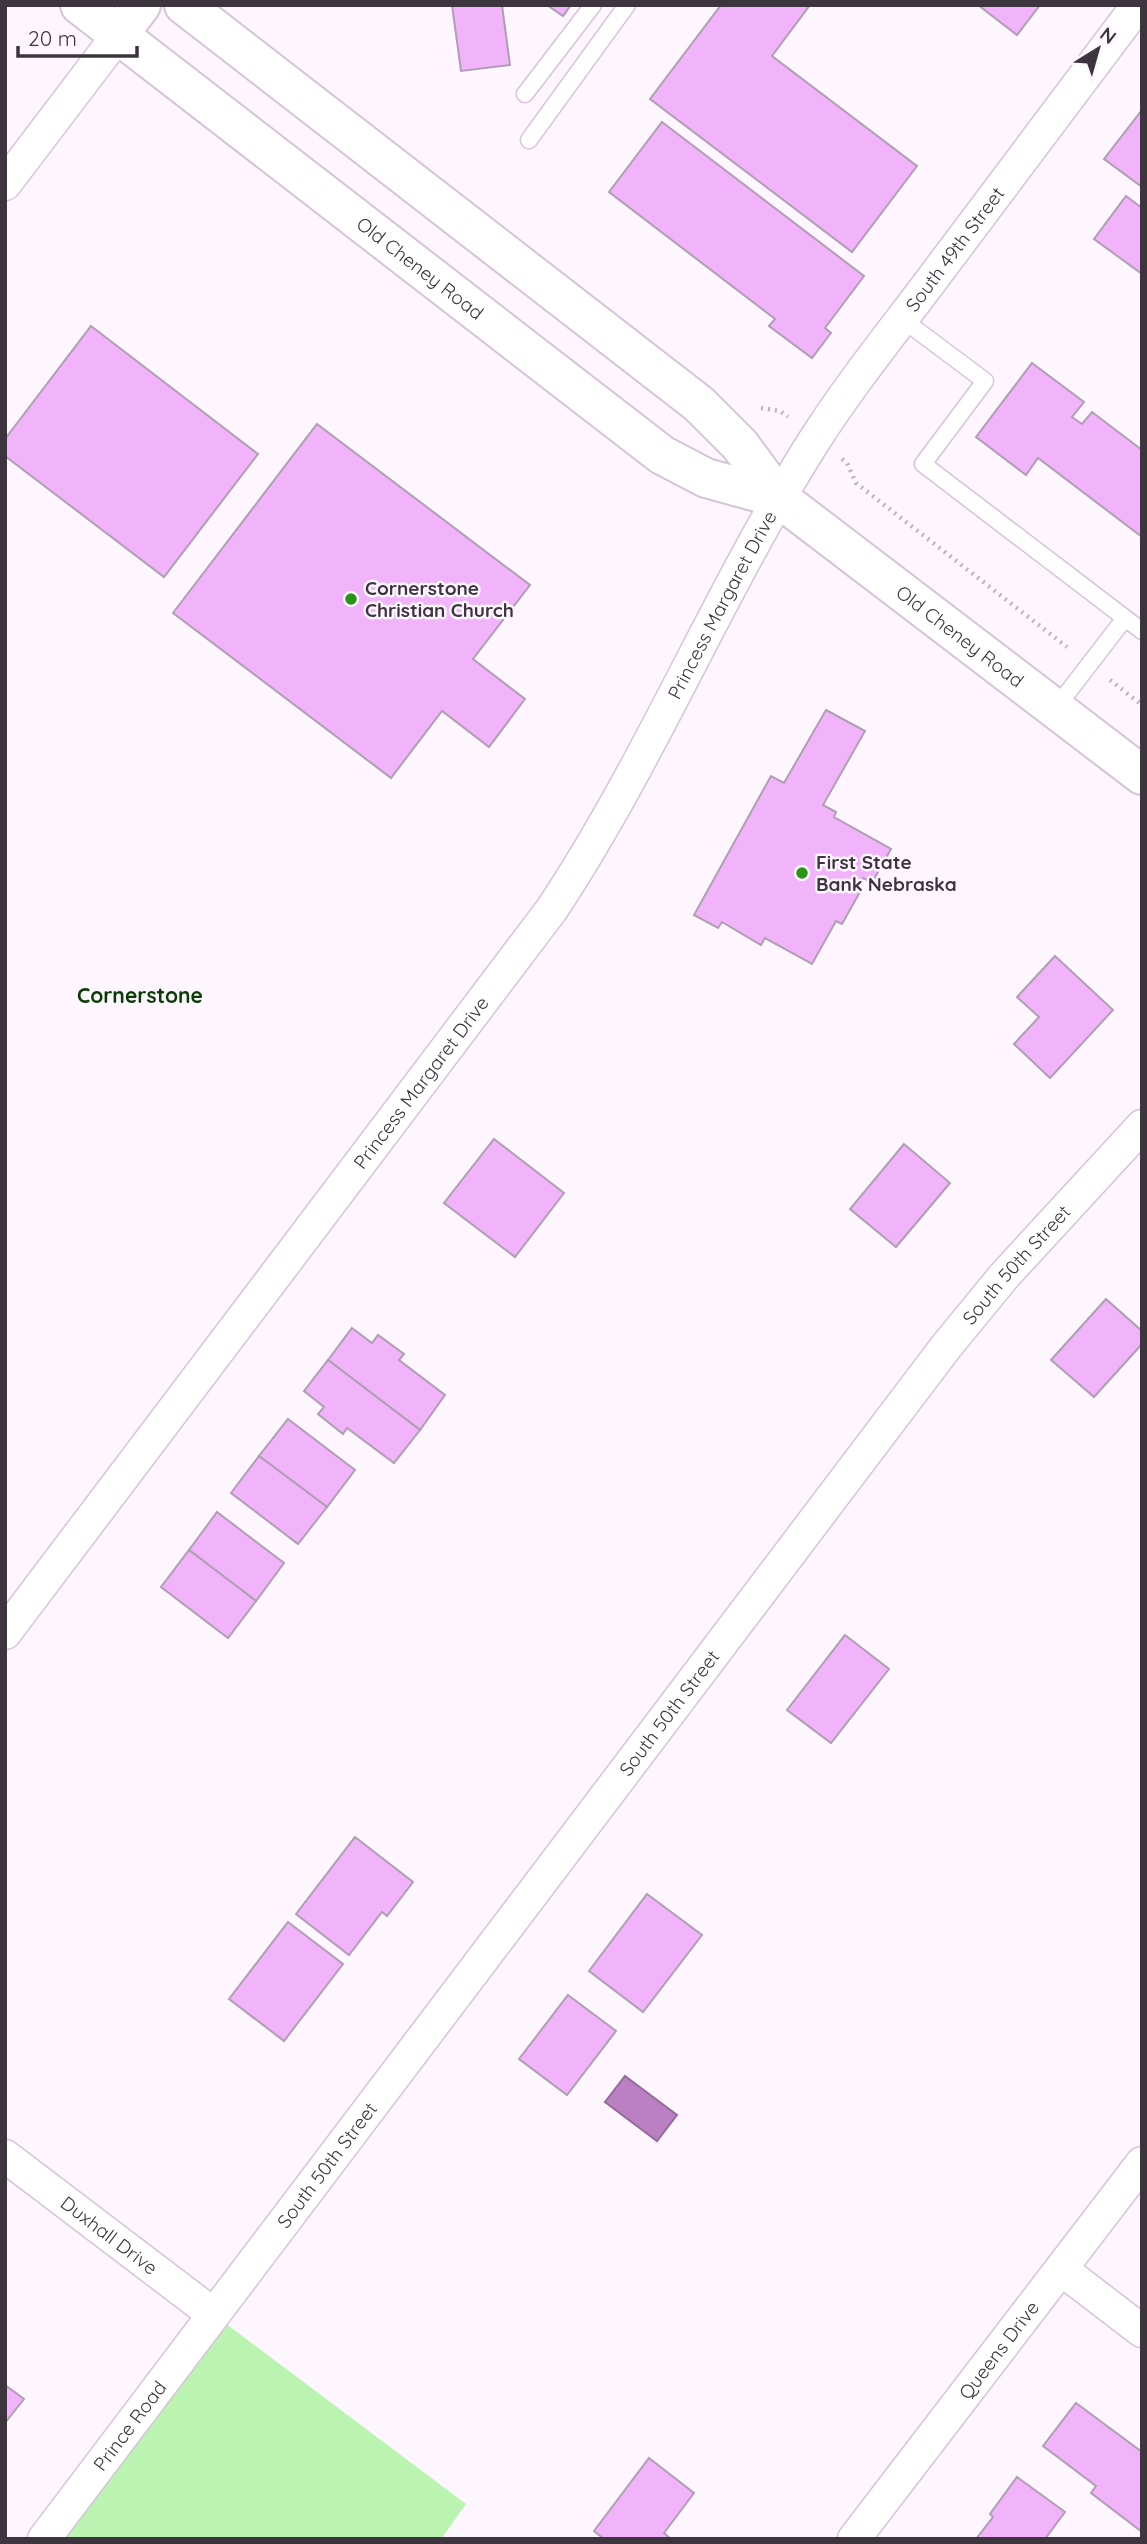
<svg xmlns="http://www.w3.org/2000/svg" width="1147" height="2544" viewBox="0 0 1147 2544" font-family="Quicksand,sans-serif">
<rect width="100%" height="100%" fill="#fdf6ff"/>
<path fill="#baf4b0" d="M213,2314l253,190 -25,35h-397z"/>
<path fill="#bb80c4" stroke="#956a9c" stroke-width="2" d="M625,2076l52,39 -20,26 -52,-39z"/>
<g fill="#f1b3fa" stroke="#b09eb3" stroke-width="2">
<path d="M452,5h50l8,60 -49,6z"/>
<path d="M547,5h24l-8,11z"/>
<path d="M721,5h89l-38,51 145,110 -65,86 -202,-153z"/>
<path d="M978,5h62l-23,30z"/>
<path d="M1142,110v77l-38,-28z"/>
<path d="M662,122l202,154 -39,52 6,5 -19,25 -43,-32 6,-7 -166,-127z"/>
<path d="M1126,196l16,12v66l-48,-35z"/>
<path d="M91,326l167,128 -94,123 -159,-121v-17z"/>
<path d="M1032,363l52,39 -12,15 10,7 10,-12 50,38v87l-104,-79 -12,17 -50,-38z"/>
<path d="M317,424l213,161 -57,74 52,40 -36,48 -47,-36 -51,67 -218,-165z"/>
<path d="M826,710l39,21 -42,74 13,7 -2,5 57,32 -19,34 -9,-5 -7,12 4,2 -18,32 -6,-3 -24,43 -47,-26 -4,7 -39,-23 -4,6 -24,-13 77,-139 13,7z"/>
<path d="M1055,956l58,54 -63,68 -36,-34 25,-27 -22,-20z"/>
<path d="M494,1139l70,54 -49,64 -71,-54z"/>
<path d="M904,1144l46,39 -54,64 -46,-38z"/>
<path d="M1106,1299l36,32v13l-48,53 -43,-37z"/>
<path d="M352,1328l20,15 6,-8 26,19 -5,6 46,35 -25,35 -92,-70z"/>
<path d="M328,1360l92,70 -26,33 -47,-35 -4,6 -25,-20 6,-7 -20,-16z"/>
<path d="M288,1419l67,51 -28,37 -68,-51z"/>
<path d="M259,1456l68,51 -29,37 -67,-51z"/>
<path d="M217,1512l67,51 -28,38 -67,-51z"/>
<path d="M189,1550l67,51 -28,37 -67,-51z"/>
<path d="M845,1635l44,34 -58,74 -44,-33z"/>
<path d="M355,1837l58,45 -26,34 -5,-4 -33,43 -53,-41z"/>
<path d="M647,1894l55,41 -59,77 -54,-41z"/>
<path d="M288,1922l55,42 -59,77 -55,-42z"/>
<path d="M568,1995l48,36 -49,64 -48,-36z"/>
<path d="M5,2385l19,14 -19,24z"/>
<path d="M1076,2403l66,49v80l-51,-39 5,-7 -53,-40z"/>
<path d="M649,2458l45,35 -30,40 7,6h-67l-10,-8z"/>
<path d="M1017,2477l48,35 -20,27h-69l17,-22 -3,-3z"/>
</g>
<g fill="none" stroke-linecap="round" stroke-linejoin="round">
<defs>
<g id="service">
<path d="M525,94l68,-89"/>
<path d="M529,140l98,-135"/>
<path d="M902,319l83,62 -62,83 219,167"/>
<path d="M1055,709l70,-91"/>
</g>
<g id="minor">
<path d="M5,184l114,-150"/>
<path id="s1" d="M5,1633l547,-724c99,-149 166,-317 262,-468 37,-58 81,-112 122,-167 67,-89 134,-179 202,-269"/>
<path id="s2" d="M5,2156l208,158"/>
<path d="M1061,2269l81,62"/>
<path id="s3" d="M44,2539l901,-1191 59,-72 138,-150"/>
<path id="s4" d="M854,2539l288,-376"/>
</g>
<g id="secondary">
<path id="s5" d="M80,5l582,450 44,23 73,20"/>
<path id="s6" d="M184,5l515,399 41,41 39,53 363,277"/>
<path d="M119,34l22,-29"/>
</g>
</defs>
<use href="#service" stroke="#d6c3d9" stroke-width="19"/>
<use href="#minor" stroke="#d6c3d9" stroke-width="35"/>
<use href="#secondary" stroke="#d6c3d9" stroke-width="42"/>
<g stroke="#bbb4bd" stroke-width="4.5" stroke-dasharray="2 5" stroke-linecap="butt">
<path d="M761,408l19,3 8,6"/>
<path d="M842,459l5,4 9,20 211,164"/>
<path d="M1110,680l32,25"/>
</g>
<use href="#service" stroke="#fff" stroke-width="16"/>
<use href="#minor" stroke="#fff" stroke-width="32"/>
<use href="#secondary" stroke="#fff" stroke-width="38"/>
</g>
<g fill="#2b9318" stroke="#fdf6ff" stroke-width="2.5">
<circle cx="351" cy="599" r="7"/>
<circle cx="802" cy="873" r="7"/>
</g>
<g text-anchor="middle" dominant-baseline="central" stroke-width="5" stroke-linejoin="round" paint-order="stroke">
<g font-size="19" fill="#3c353e" stroke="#fdf6ff">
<text stroke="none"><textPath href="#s1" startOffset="1682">South 49th Street</textPath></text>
<text stroke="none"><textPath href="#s5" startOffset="430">Old Cheney Road</textPath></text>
<text stroke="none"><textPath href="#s1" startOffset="1256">Princess Margaret Drive</textPath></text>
<text stroke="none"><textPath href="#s6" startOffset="1003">Old Cheney Road</textPath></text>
<text stroke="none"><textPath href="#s1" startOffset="690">Princess Margaret Drive</textPath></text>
<text stroke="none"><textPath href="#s3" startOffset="1603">South 50th Street</textPath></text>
<text stroke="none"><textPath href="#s3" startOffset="1036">South 50th Street</textPath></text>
<text stroke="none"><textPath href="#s3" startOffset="469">South 50th Street</textPath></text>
<text stroke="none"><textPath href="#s2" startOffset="131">Duxhall Drive</textPath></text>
<text stroke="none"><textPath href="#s4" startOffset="238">Queens Drive</textPath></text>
<text stroke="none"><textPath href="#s3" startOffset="142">Prince Road</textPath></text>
</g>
<g font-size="19" font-weight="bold" fill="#3c353e" stroke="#fdf6ff" text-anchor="start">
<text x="365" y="588">Cornerstone<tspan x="365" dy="22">Christian Church</tspan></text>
<text x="816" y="862">First State<tspan x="816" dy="22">Bank Nebraska</tspan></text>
</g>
<g font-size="21" font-weight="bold" fill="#093c02" stroke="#fdf6ff">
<text x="140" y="995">Cornerstone</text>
</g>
</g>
<rect width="1147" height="2544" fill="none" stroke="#3c353e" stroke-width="14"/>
<g transform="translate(1098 49) rotate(37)" stroke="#fdf6ff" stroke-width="5" paint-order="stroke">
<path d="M0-5L12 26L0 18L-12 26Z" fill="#3c353e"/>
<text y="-10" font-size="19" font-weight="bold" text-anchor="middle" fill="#3c353e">N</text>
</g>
<path d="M18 46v10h119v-10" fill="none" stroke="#3c353e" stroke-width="3.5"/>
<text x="28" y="46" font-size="21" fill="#3c353e" stroke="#fdf6ff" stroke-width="5" paint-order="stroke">20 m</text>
</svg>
